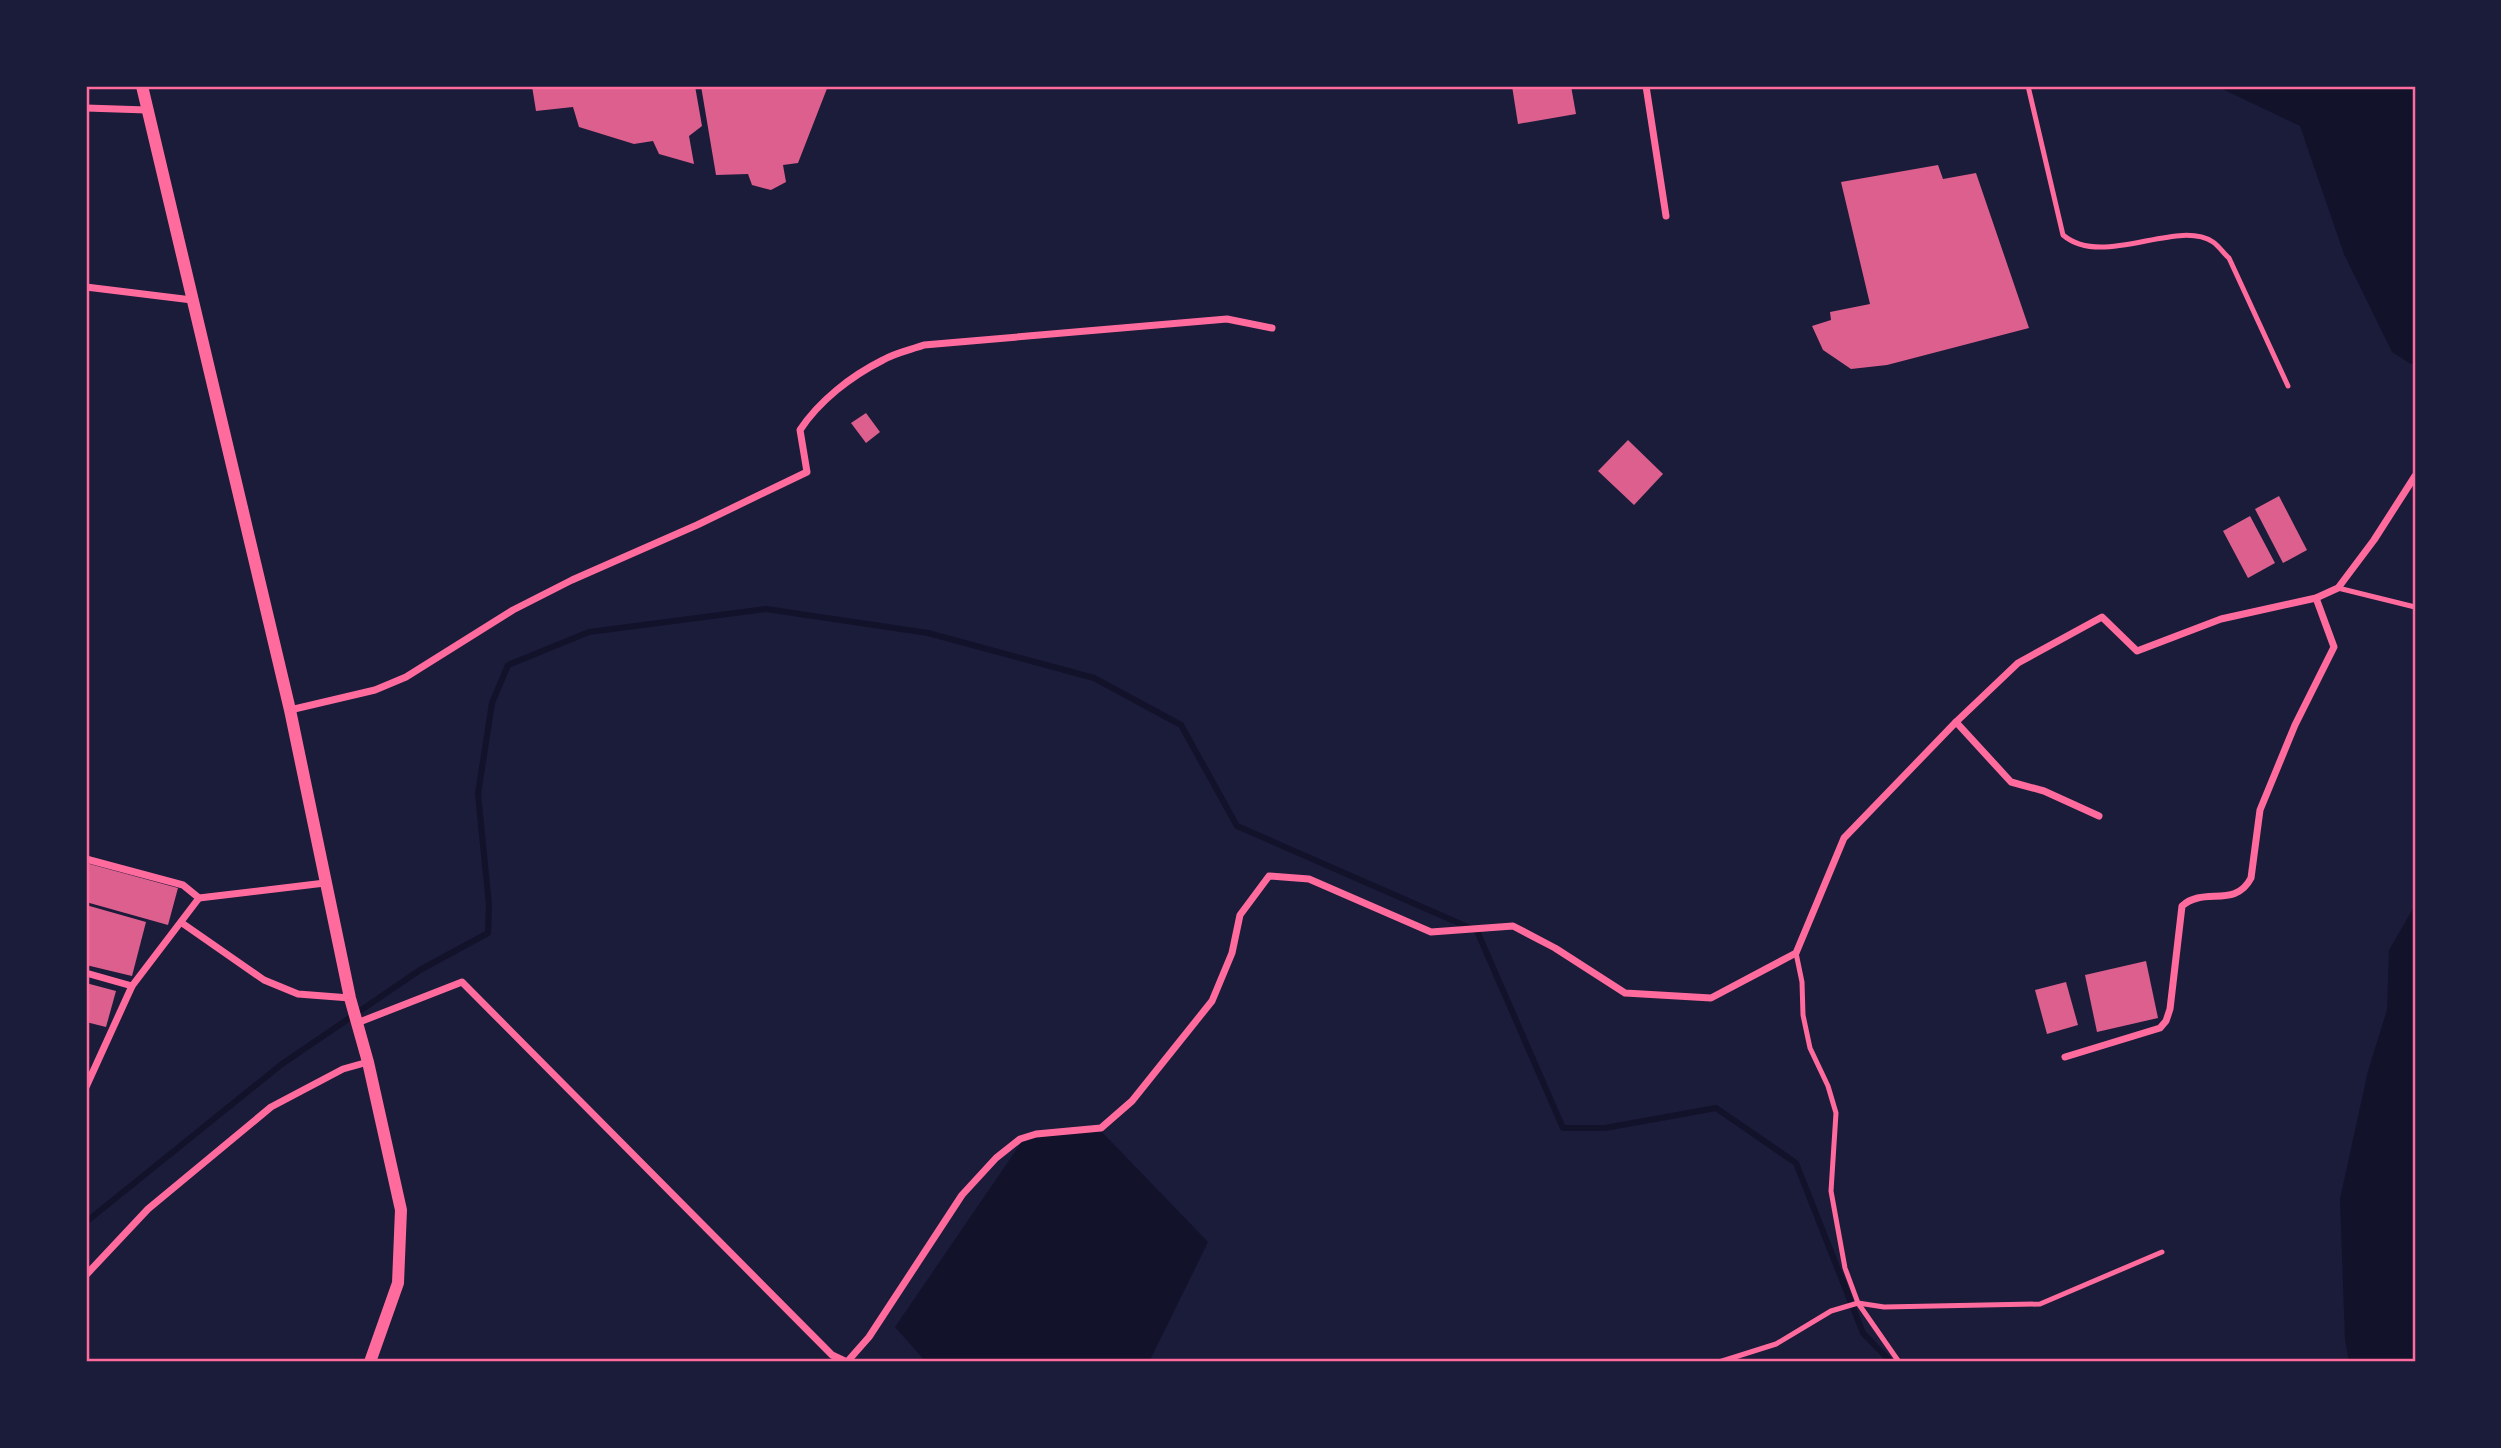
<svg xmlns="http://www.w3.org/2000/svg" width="2501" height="1448" viewBox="0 0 2501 1448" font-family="Inter,sans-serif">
<rect width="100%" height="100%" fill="#1b1b3a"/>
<g fill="#12122b">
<path d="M2216,86h199v278h-4l-19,-12 -48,-98 -44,-128z"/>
<path d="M2415,905v457h-66l-4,-22 -5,-141 28,-128 19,-61 2,-60z"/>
<path d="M1099,1129l109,113 -59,120h-223l-31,-35 128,-187z"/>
</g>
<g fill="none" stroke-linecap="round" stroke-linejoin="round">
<path stroke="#12122b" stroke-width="6" d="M86,1222l196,-158 138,-94 68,-37 1,-28 -11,-111 14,-91 16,-38 81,-33 177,-23 162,24 166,45 87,47 56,101 240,105 86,197h42l111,-20 80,55 67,170 28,29"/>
</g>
<g fill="#dd5f8e">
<path d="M532,86h163l7,40 -13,10 5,28 -35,-10 -6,-13 -19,3 -55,-17 -6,-20 -37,4z"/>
<path d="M701,86h127l-30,77 -15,2 3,17 -15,8 -19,-5 -4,-11 -32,1z"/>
<path d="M1512,86h59l5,28 -58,10z"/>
<path d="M1938,165l5,14 33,-6 53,155 -142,37 -36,4 -28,-19 -11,-24 19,-6 -1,-8 40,-8 -29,-122z"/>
<path d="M866,413l14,19 -14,11 -15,-20z"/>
<path d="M1628,440l35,34 -29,31 -36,-34z"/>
<path d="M2279,496l28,54 -24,13 -28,-54z"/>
<path d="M2250,516l25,47 -27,15 -25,-47z"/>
<path d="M86,863l92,25 -10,37 -82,-23z"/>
<path d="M86,905l60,17 -14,54 -46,-11z"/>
<path d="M2146,961l12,57 -61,14 -12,-57z"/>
<path d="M2066,982l12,43 -31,9 -12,-44z"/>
<path d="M86,983l30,8 -10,36 -20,-5z"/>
</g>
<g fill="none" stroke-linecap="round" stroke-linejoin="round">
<g stroke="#ff6b9d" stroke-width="5">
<path d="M2028,86l35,149c40,34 114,-17 150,7 6,4 11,12 16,16l59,128"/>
<path d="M2338,588l77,19"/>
<path d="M1796,953l6,29 1,33 7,33 18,38 8,27 -5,78 14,77 13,35 41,59"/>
<path d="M1719,1362l57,-18 55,-33 27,-8 26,4 156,-3 122,-52"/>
</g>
<g stroke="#ff6b9d" stroke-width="7">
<path d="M1646,86l20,130"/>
<path d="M86,108l61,2"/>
<path d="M86,287l106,13"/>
<path d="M290,710l85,-20 31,-13 107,-67 59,-30 125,-55 110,-53 -7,-42c19,-29 51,-54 83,-70 12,-7 27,-10 41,-15l303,-26 45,9"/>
<path d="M1956,722l55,60 33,9 55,25"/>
<path d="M86,859l97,26 16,13 126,-15"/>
<path d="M182,923l82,57 34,14 52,4"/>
<path d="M86,973l46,13"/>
<path d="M357,1023l105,-41 370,373 15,7 22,-25 93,-142 34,-37 24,-19 16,-5 65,-6 31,-27 80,-100 20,-48 8,-38 29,-39 40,3 122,53 82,-6 42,22 70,45 86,5 85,-45 48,-115 112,-116 62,-59 84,-46 35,34 84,-32 95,-21 22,-10 36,-48 41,-64"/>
<path d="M2065,1057l95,-29 6,-7 4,-12 12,-103c22,-20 53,3 69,-28l9,-68 35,-85 39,-78 -18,-49"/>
<path d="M86,1087l46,-101 67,-88"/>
<path d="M86,1275l62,-66 123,-102 72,-38 25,-7"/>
</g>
<path stroke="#ff6b9d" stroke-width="12" d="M142,86l148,624 60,288 18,64 33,148 -3,73 -28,79"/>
</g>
<rect width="2501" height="1448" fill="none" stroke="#1b1b3a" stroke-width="175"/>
<rect x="88" y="88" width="2326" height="1272" fill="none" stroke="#ff6b9d" stroke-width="2.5"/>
</svg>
